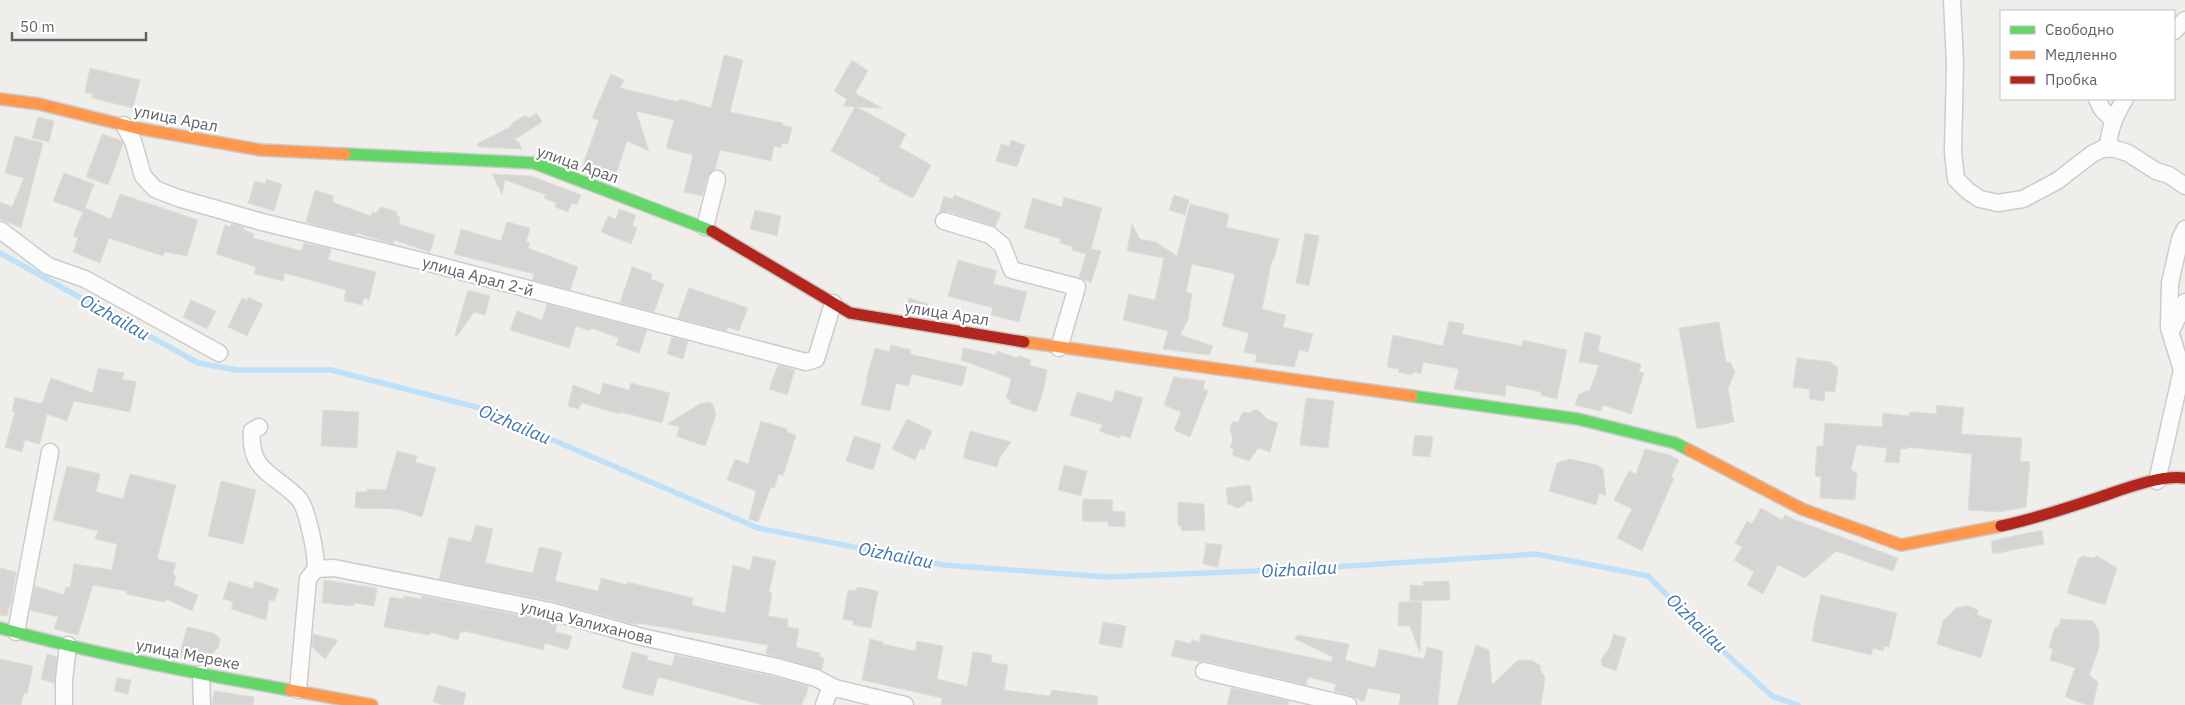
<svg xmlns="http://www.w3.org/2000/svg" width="2185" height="705" viewBox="0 0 2185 705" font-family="'IBM Plex Sans',sans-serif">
<rect width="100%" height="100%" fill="#efeeea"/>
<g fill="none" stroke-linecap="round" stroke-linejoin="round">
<path stroke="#bfe0f9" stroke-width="5.5" d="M0,253l198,110 39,7h94l145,37 282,121 186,37 164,12 193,-8 235,-15 112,22 74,74 50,46 26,9"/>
</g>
<g fill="#d6d5d3" stroke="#deddd9">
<path d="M724,55l19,5 -13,52 53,11 -1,2 10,2 -4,17 -6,-1 -1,5 -7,-2 -3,15 -51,-11 -5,19 -8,8 -5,19 -18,-4 9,-37 -27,-7 8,-28 -38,-9 13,40 -22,-10 -13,38 -32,-12 17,-47 -7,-2 19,-44 13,6 -4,8 59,14 1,-3 31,9z"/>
<path d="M852,60l16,11 -13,22 27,15 -25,-1 49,27 -7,13 32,18 -18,33 -34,-17 1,-3 -49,-27 24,-44 -12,-1 4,-7 -13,-8z"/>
<path d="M90,68l50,12 -7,28 -41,-10 1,-4 -8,-2z"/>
<path d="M537,113l5,9 -28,18 4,1 4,8 -43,-2 -2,-3 35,-18 -1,-2 15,-9 2,3z"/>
<path d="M38,117l16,4 -5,21 -17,-4z"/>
<path d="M102,134l20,7 1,3 -15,41 -22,-8z"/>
<path d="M15,136l28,7 -22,85 -21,-9v-17l12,5 12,-29 -19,-5z"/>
<path d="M1011,140l14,5 -8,22 -21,-6 5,-17 8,2z"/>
<path d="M64,173l30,11 -9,24 26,11 9,-25 78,26 -11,36 -22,-4 -2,4 -54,-18 -9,25 -27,-11 5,-14 -5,-2 10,-24 -30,-11z"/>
<path d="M492,174l39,2 50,19 -4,10 -5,-2 -4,9 -13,-5 1,-4 -12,-5 2,-3 -41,-15 -3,15z"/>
<path d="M266,179l16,5 -8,27 -26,-8 7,-22 10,3z"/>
<path d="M315,190l19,6 -2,6 39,14 1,-4 4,1 5,-6 16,5 -1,4 4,1 -1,7 36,11 -5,17 -36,-12 -1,4 -36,-11 -1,2 -50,-13z"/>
<path d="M954,195l47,18 -6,14 -48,-16 -8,2 5,-17 9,3z"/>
<path d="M1174,195l15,5 -4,15 -16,-5z"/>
<path d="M1064,197l38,11 -11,41 10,2 -10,32 -12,-6 7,-23 -14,-4 1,-3 -13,-4 1,-4 -37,-11 9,-30 29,9z"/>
<path d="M1190,204l39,10 -3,13 53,12 -5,21h-2l-10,49 24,6 -3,12 30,7 -5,18 -9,-2 -5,17 -39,-5 2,-7 -13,-3 5,-19 -27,-7 13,-52 -43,-10 -6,28 6,2 -4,26 -8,15 33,11 -4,9 -46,-6 5,-18 -45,-11 6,-26 26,6 9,-42 -37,-7 5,-27 8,15 16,3 21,14z"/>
<path d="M619,209l17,6 -4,10 5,3 -6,16 -30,-12 7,-16 8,3z"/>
<path d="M755,210l26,6 -4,20 -27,-7z"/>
<path d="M507,222l23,6 -4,14 4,1 -2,5 50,19 -8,23 -38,-10 2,-6 -80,-20 7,-25 40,12z"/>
<path d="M231,224l13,3v3l10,4 -1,4 49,13 2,-8 27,6 -3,11 48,12 -7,28 -5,-2 -2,7 -18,-4 2,-11 -61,-17 -2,8 -29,-7 2,-7 -40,-13 9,-29 5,2z"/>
<path d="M1305,233l14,3 -10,50 -13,-3z"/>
<path d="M958,260l39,11 -4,13 34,8 -8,30 -28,-7 2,-7 -45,-12z"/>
<path d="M632,267l20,7 -1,5 13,5 -10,28 -34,-9z"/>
<path d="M689,288l59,20 -9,23 -11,-4 -2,4 -48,-13z"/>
<path d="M468,290l22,6 -5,19 -11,-3 -17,24 -2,-1z"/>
<path d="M248,297l15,7 -16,32 -19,-9 14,-29 5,3z"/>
<path d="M909,298l19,6 -3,8 -20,-3z"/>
<path d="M191,300l25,11 -9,18 -24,-12z"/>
<path d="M547,304l100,26 -8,23 -23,-8 3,-7 -28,-10 -1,3 -14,-5 -7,22 -59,-18 7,-19 25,9z"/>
<path d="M1449,321l15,3 -2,10 60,12 1,-6 44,10 -10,49 -16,-4v-3l-35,-7 -1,11 -51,-7 5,-20 -36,-7 -2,12 -8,-2 -1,3 -14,-3 1,-3 -12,-2 6,-32 50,11z"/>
<path d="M1719,322l7,40 5,1 4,9 -7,16 6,34 -37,7 -18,-101z"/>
<path d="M1585,332l16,4 -3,15 43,13 -2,8 5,1 -13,41 -28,-9 -2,6 -26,-6 4,-11 11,-4 9,-25 -20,-3z"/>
<path d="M672,337l16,4 -5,18 -16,-5z"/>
<path d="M891,345l20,5 -1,4 57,13 -5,19 -50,-12 -4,12 -12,-3 -6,28 -29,-6 6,-24 -1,-1 9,-32 14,4z"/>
<path d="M963,348l33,7 1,-4 20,7 1,-2 13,4 -2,5 18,5 -3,18 -8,24 -27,-9 2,-3 -5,-2 5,-17 -1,-3 -49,-18z"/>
<path d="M1797,358l34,4 7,6 -3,24 -10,-1 -1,10 -15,-2 1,-10 -17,-2z"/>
<path d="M778,365l17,5 -8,25 -18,-6z"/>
<path d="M98,368l26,5 -2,6 14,3 -6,30 -56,-11 -7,20 -20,-7 -7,30 -15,-4 -3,12 -17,-5 10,-35 -3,-1 3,-14 27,7 9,-26 42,15z"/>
<path d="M1174,377l31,4 -2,8 5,2 -18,46 -16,-7 7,-18 -17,-7z"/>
<path d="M603,383l26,7 2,-7 39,10 -8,30 -41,-11 -1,2 -38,-11 -4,6 -10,-3 5,-21 27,10z"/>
<path d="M1116,390l27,8 -13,40 -9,-3 -1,3 -21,-7 4,-6 -33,-10 7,-23 35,10z"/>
<path d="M1306,398l28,3 -6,47 -28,-3z"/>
<path d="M709,402l4,3 3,10 -11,31 -29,-10 4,-9 -13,-3 33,-20z"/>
<path d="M1937,405l27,3 -3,26 61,4 -2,23 10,1 -4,45 -26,5 -32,-2 4,-56 -64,-7 -1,2h-6l-2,14 -14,-1 2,-14 -30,-3 -6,24 6,5 -2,26 -35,-2 1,-21 -6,-1 2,-30h6l2,-23 57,4 1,-14 26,3 1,-4 26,2z"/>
<path d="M323,410l36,2 -2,36 -36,-2z"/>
<path d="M1253,410h5l9,9 11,4 -8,29 -12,-4 -9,13 -17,-6 2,-6 -4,-1 3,-8 -3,-11 2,-7h6l5,-10 7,1z"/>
<path d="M907,419l25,12 -8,19 -4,-2 -5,12 -23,-11z"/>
<path d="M761,421l26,8v3l9,3 -13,41 -4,-2 -5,14 -3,-1 -13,35 -9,-3 7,-28 -29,-11 8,-21 13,5z"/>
<path d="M970,431l41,11 -12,17 -2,8 -34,-9z"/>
<path d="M1415,435l18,2 -3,20 -18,-2z"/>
<path d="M854,436l27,8 -8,26 -27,-9z"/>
<path d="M1645,449l25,6 9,5 -8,17 3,1 -32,73 -25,-13 15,-29 -18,-9 15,-29 7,3z"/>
<path d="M397,451l20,5 -2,6 21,6 -14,49 -25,-8 -42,-1 1,-16h11v-3l19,1z"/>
<path d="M1570,459l27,6 6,4 3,27 -7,-3 -3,12 -47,-14 8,-28z"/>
<path d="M1064,465l23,6 -6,25 -23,-6z"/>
<path d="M67,466l33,8 -4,18 27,7 7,-25 46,11 -19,74 19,4 -3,11 3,3 -2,8 24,10 -6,16 -26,-12 -2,3 -38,-8 1,-3 -34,-6 -15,50 -24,-6 4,-12 -28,-7 5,-24 29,9 2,-8 4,1 4,-24 38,6 5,-26 -22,-5 3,-8 -45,-11z"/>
<path d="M221,481l35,9 -13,54 -35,-8z"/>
<path d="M1250,485l3,16 -7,1 -2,3 -6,3 -10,-4 -2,-16z"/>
<path d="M1083,499l30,1 -1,11 13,1v15l-17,-1v-4l-26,-1z"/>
<path d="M1178,502l26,2 1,26 -24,1v-5h-3z"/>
<path d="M1761,508l21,12 3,-5 13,6 100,37 -5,13 -57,-20 -31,27 -27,-13 -15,29 -16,-9 7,-13 -20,-12 8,-13 -7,-4 12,-22 5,3z"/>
<path d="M476,525l17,4 -8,34 48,10 6,-26 23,5 -7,29 43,10 3,-13 26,7v-3l66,16 -1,7 33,8 8,-48 17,5 3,-14 23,5 -7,31 3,1 -4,23 20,3 -1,8 12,2 -3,18 24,6 -1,3 5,2 -2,12 -56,-16 2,-9 -130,-22 -1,2 -85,-24 -113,-22 10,-42 22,5z"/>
<path d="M2042,530l2,14 -51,10 -2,-13z"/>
<path d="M1206,543l16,2 -4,22 -15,-3z"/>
<path d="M2084,556l8,2 5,-2 20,12 -12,37 -38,-12 8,-25 4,-10z"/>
<path d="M0,568l16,4 -5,32h-1l-3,12 -7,-1z"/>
<path d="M324,580l53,8 -3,18 -20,-3v3l-32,-3z"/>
<path d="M229,581l24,8 2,-8 24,8 -5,12 -5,-1 -3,20 -35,-11 2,-7 -10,-3z"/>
<path d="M1449,581l1,19 -40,1v-16l13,1v-4z"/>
<path d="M857,587l21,4 -7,37 -18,-3v-4l-10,-2 5,-29 8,1z"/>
<path d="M1821,595l76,18 -8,34 -5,-1 -1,5 -10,-3 -2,7 -59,-14 2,-9 -1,-1z"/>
<path d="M404,596l18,3v-3l126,25 9,2 -2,9 17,4 -4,14 -23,-7 -2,7 -79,-19 -1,2 -3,-1 -2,8 -28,-8v3l-46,-8 6,-30 13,2z"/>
<path d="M1399,602h23l-2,51 -10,-27h-12z"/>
<path d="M1968,606l10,4 -1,5 15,5 -11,38 -44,-14 6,-23 13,-13z"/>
<path d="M2061,619l32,2 6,10v17l-10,27 9,7 -5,23h-6l-22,-8 10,-29 -25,-8 3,-11 -4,-1 6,-21 3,1z"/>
<path d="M1103,622l23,4 -4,22 -23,-4z"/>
<path d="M187,627l26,6 7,5 -2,10 -13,13 -26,-4z"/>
<path d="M313,634l25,6 -13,19 -13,-12z"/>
<path d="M1201,634l130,28 2,-5 2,1 -40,-19 2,-4 52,9 -4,16 30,8 4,-19 45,10 3,-12 16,4 -5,54h-39l2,-11 -33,-6 -4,14 -14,-7 -16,-4 2,-7 -28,-7 -2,8 -100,-24 -6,1 -29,-6 5,-16 15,4 1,-4 7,2z"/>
<path d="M1614,634l12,4 -10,33 -14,-5 -1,-7 8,-10z"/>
<path d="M870,639l13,3v2l32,7 2,-10 26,5 -6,33 30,7 6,-34 19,3 -1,7 17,3 -4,25 46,6 2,-6 46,6 -1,9h-156l1,-7 -80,-18z"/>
<path d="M1476,645l13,5 3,35 26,-25 15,1 8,5 -1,4 5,7 -4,28h-84z"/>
<path d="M632,652l16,4 -1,4 25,6 3,-11 100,22 33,9 -2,11h-2l-2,8h-39l-105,-28 -5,19 -31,-8z"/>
<path d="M47,654l10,3 -3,26 -13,-4z"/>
<path d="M0,659l33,7 -6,28 -3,-1 -3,12h-21z"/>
<path d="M117,678l14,2 -3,14 -14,-3z"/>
<path d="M438,685l28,8 -3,12h-20l-10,-3z"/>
<path d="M1231,688l58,13 -1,4h-61z"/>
<path d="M214,691l40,6 -1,8h-41z"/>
</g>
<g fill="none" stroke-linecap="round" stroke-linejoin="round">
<defs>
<g id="street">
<path d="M1952,0l3,64 -2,88 3,27 12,12 12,8 18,4 25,-4 34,-18 35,-27 10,-5 10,-1 16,5 28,18 13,4 16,11"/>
<path d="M2174,31l11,-11"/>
<path d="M2097,99l5,10 11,11"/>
<path d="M124,125l9,16 10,35 12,13 23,9 84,24 160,39 384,101 10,-3 17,-56"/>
<path d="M2108,149c1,-20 7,-34 17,-50"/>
<path d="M944,221l46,14 12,10 10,25 65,17 -18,61"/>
<path d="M705,227l12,-48"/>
<path d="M0,230l48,36 37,13 134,74"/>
<path d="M2171,331l14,-29"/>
<path d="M259,427l-7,4c-4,42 26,44 47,68 8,9 19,60 16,71 -1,2 -5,6 -7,9l-10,111"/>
<path d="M2157,481l25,-111 -13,-42 1,-45 10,-44 5,-10"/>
<path d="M315,569l19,-1 216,43 88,25 139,31 39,11 19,10 70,17"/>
<path d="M16,632l34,-180"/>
<path d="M1204,671l144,34"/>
<path d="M201,674l1,31"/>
<path d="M64,705v-25l4,-35"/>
<path d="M824,705l4,-11 7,-6"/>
</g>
<g id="fast">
<path d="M345,154l189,9 178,68"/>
<path d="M1412,396l166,23 97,24 14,7"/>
<path d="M0,628c96,26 192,45 290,62"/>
</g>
<g id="slow">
<path d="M0,99l39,5 97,24 125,22 84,4"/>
<path d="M1024,342l388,54"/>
<path d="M1689,450l113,59 99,36 100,-19"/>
<path d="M290,690l82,15"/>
</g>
<g id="jam">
<path d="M712,231l138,82 174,29"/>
<path d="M2001,526c34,-7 66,-18 99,-29 24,-8 59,-22 85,-19"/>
</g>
</defs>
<use href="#street" stroke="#cbcccc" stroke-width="19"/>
<use href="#fast" stroke="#cacacb" stroke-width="14"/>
<use href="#slow" stroke="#cacacb" stroke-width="14"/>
<use href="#jam" stroke="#cacacb" stroke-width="14"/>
<use href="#street" stroke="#fdfcfc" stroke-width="16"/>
<use href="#fast" stroke="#63d668" stroke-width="11"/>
<use href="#slow" stroke="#ff974d" stroke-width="11"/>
<use href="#jam" stroke="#b3261e" stroke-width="11"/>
</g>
<g text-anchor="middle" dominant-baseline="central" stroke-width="4.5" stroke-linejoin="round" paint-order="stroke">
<g font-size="16" fill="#5f6368" stroke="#fff">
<text transform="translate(176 118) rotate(11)">улица Арал</text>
<text transform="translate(578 164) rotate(19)">улица Арал</text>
<text transform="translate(478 276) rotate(15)">улица Арал 2-й</text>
<text transform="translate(947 313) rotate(9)">улица Арал</text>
<text transform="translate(587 622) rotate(14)">улица Уалиханова</text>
<text transform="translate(188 654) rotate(11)">улица Мереке</text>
</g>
<g font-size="18" font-style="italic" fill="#4174aa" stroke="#fff">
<text transform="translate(115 317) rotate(29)">Oizhailau</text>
<text transform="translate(515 424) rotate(23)">Oizhailau</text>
<text transform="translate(896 555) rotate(11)">Oizhailau</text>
<text transform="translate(1299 569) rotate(-3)">Oizhailau</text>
<text transform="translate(1697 623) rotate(44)">Oizhailau</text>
</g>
</g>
<rect x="2000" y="10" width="175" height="90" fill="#ffffff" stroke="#bfc1c3"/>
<rect x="2010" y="26" width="25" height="8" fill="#63d668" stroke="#bfc1c3"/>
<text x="2045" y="35" font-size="15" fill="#5f6368">Свободно</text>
<rect x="2010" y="51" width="25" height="8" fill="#ff974d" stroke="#bfc1c3"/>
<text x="2045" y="60" font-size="15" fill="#5f6368">Медленно</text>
<rect x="2010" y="76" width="25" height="8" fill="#b3261e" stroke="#bfc1c3"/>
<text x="2045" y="85" font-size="15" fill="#5f6368">Пробка</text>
<path d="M12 32v8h134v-8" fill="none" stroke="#5f6368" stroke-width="2.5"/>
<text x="20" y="32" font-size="15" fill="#5f6368" stroke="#ffffff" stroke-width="4" paint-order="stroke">50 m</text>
</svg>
